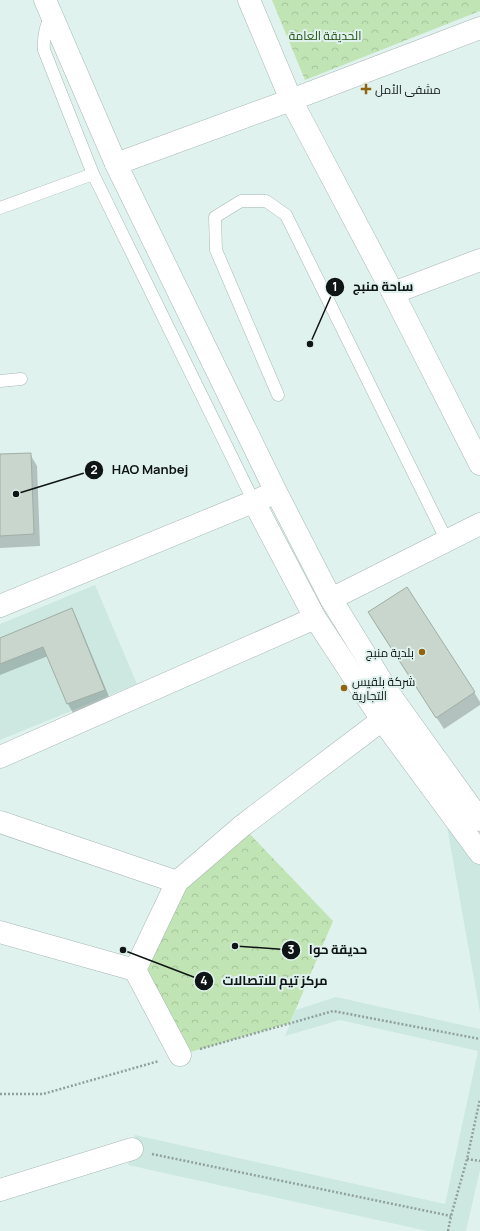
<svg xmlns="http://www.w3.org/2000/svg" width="480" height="1231" viewBox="0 0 480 1231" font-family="Manrope,Cairo,sans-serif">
<defs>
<pattern id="park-crowns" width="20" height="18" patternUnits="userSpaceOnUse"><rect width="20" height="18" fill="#c1e4b5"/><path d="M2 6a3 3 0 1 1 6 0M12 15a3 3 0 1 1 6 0" fill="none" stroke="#a5c39b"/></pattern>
</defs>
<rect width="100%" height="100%" fill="#e0f2ee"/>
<g fill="#cce8e1">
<path d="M95,585l42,99 -137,56v-116z"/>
<path d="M443,804l37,49v160z"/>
<path d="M336,997l144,32v141l-14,61h-39l-299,-66 7,-30 310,69 33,-153 -138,-31 -55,16 11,-26z"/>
</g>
<g fill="url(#park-crowns)">
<path d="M272,0h208v11l-175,69z"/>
<path d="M242,826l91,95 -43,102 -110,32 -45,-85 42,-88z"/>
</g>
<g fill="#0003">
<path d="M30,454l7,12 3,80 -40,2v-93z"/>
<path d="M72,609l5,10 33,80 -37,14 -5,-9 -20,-48 -48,19v-36z"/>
<path d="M376,625l98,67 6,10v3l-36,24z"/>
</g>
<g fill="#c8d6cd" stroke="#a0aea5">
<path d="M31,453l3,81 -34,2v-82z"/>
<path d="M407,587l68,105 -39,26 -68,-106z"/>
<path d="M72,608l33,82 -38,14 -24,-57 -43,17v-26z"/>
</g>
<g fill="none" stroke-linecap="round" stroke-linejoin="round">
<defs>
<g id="service">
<path d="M51,15c-6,12 -8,22 -7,35l49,124 161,328"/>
<path d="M0,208l93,-34"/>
<path d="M0,381l21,-2"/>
<path d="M278,395l-62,-145 -1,-33 26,-16h25l20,14 161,326"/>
</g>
<g id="minor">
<path d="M249,0l42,100 102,193 87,171"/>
<path d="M393,293l87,-33"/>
<path d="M331,599l149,-75"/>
<path d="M0,822l177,60"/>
<path d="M0,932l135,38"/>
<path d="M180,1055l-45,-85 42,-88 65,-56 140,-106"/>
<path d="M0,1190l132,-41"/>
</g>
<path id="tertiary" d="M116,164l175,-64 189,-72"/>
<g id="primary">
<path d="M45,0l71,164 160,328 55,107 59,96 90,125"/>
<path d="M254,502l61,116 67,102 98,133"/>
<path d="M0,606l267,-110"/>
<path d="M0,757l315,-139"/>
</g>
</defs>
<use href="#service" stroke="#a7b8b4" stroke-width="13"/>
<use href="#minor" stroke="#a7b8b4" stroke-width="23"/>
<use href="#tertiary" stroke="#a7b8b4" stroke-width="23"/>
<use href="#primary" stroke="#a7b8b4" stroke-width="23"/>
<g stroke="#92a09d" stroke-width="2.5" stroke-dasharray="2 2" stroke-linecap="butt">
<path d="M200,1049l133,-38 147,28"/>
<path d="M0,1094h43l116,-33"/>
<path d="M152,1154l299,62"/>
<path d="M467,1159l13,2"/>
<path d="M448,1231l3,-15 16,-57 13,-60"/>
</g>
<use href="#service" stroke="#fff" stroke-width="12"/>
<use href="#minor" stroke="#fff" stroke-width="22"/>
<use href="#tertiary" stroke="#fff" stroke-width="22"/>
<use href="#primary" stroke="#fff" stroke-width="22"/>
</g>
<g fill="#91640f" stroke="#e0f2ee" stroke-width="1.5">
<path d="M364 83h4v4h4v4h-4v4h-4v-4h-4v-4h4z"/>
<circle cx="422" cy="652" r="4"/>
<circle cx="344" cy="688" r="4"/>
</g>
<g text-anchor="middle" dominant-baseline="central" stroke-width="4" stroke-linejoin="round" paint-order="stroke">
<g font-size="12" fill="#234d11" stroke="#e0f2ee">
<text x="325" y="35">الحديقة العامة</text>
</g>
<g font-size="12" fill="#0f1514" stroke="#e0f2ee" text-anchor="start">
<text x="375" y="89">مشفى اﻷمل</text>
<text x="414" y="652" text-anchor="end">بلدية منبج</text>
<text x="352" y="681">شركة بلقيس<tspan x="352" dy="14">التجارية</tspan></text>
</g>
</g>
<path fill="none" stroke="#0f1514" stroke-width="1.5" d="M310 344L335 287M16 494L94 470M235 946L291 950M123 950L204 981"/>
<g fill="#0f1514" stroke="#e0f2ee" stroke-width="1.5">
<circle cx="310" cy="344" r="4"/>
<circle cx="16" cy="494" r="4"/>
<circle cx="235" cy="946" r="4"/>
<circle cx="123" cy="950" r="4"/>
<circle cx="335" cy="287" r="10"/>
<circle cx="94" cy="470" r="10"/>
<circle cx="291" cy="950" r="10"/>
<circle cx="204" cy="981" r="10"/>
</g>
<g font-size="12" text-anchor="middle" font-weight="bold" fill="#fff">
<text x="335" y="291">1</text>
<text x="94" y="474">2</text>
<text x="291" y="954">3</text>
<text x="204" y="985">4</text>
</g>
<g font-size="13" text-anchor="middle" font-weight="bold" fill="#0f1514" stroke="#e0f2ee" stroke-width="4" stroke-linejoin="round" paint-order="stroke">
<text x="383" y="291">ساحة منبج</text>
<text x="150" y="474">HAO Manbej</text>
<text x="338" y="954">حديقة حوا</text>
<text x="275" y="985">مركز تيم للاتصالات</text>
</g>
</svg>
